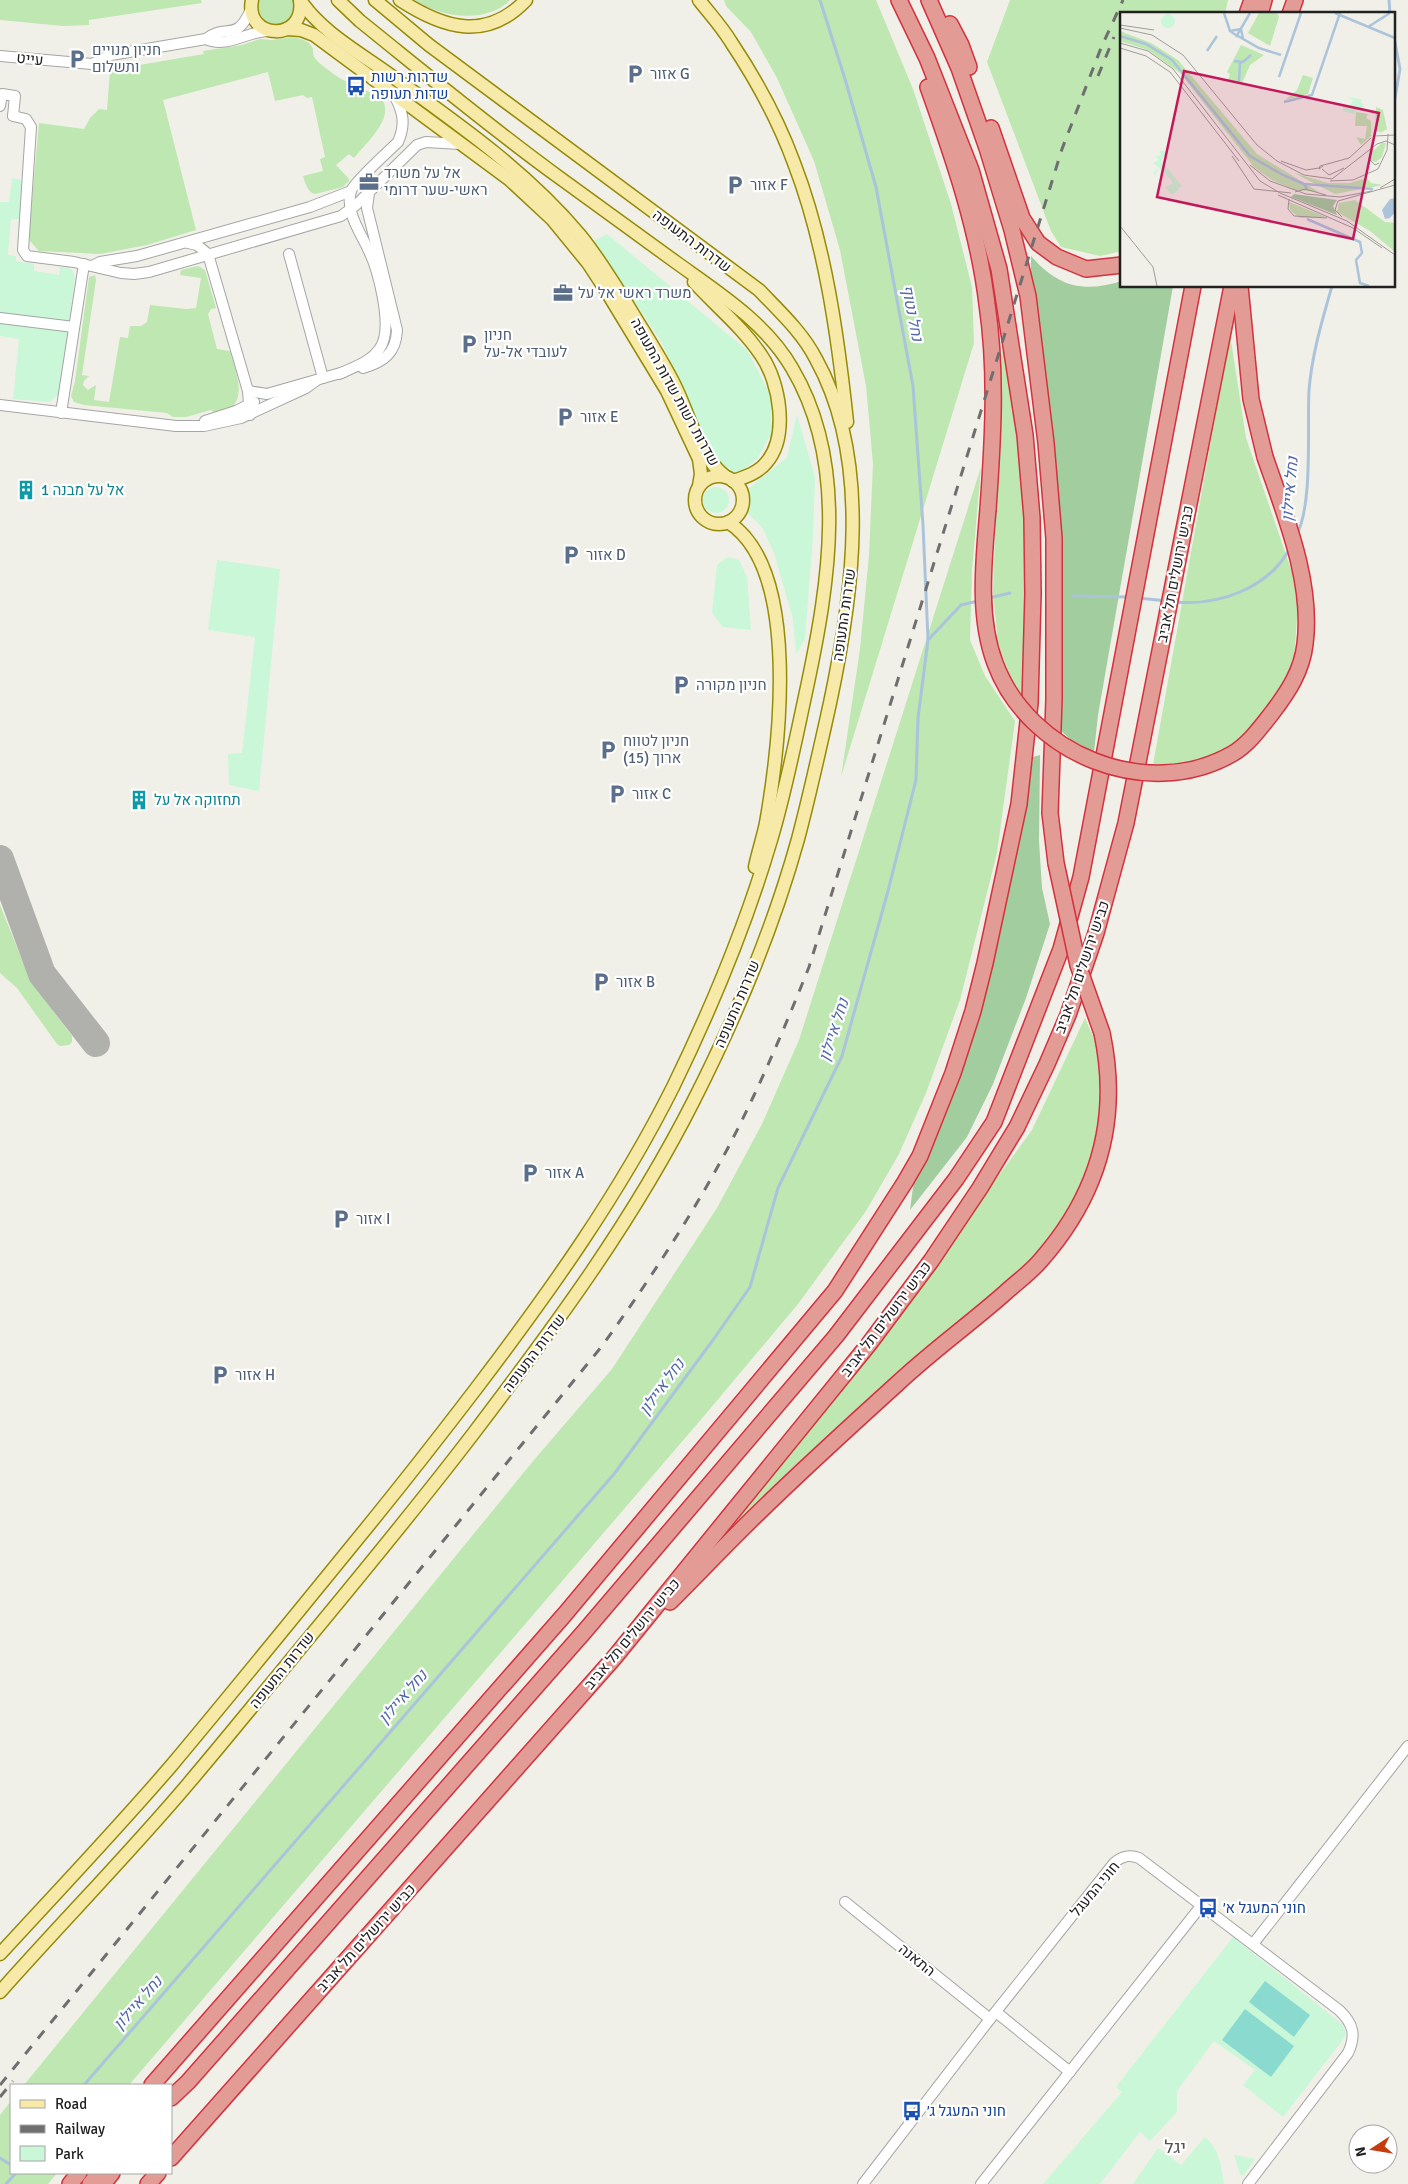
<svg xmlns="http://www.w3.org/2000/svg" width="1408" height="2184" viewBox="0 0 1408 2184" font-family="Signika,Heebo,sans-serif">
<rect width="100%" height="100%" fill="#f1f0e8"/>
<g fill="#bee7b1">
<path d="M0,0h201l1,3 -113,17v5l-26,1 -63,-6z"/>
<path d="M258,0h37l-1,14c-2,3 -5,7 -8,9 -17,11 -30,-9 -28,-23z"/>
<path d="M415,0h95c-23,24 -70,18 -95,0z"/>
<path d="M724,0h152l37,89 38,115 21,83 2,56 -133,434 19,-128 9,-94 4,-91 -7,-78 -26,-136 -26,-89 -37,-83 -26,-46 -25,-26z"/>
<path d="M1010,0h218l-3,14h-103v237l-22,5 -39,-9 -10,-16 -64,-169z"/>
<path d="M291,37c8,1 19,3 22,12 0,3 0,5 1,8 5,7 17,15 24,20 9,6 44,18 46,26 7,19 -19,41 -30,55l-5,-4 -13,11 13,14v2l-6,6 -28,7c-8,-2 -10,-12 -12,-18l20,-5 -3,-12 5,-2 -13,-60 -5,1 -4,-3 -28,6 -7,-29 -105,28 33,130 -49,15 -47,9 -61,-3 -9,-10 -1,-7 10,-111 45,6 6,-11 9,-9 8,1 3,-40 94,-16 -1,-3 39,-6 18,-6 12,1z"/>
<path d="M198,266l7,4 11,38 -5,1 -3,5 9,35 13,2c4,16 17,44 1,57 -4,2 -11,3 -15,5l-5,-3 -25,7h-13l-6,-4 -83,-8 -10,-3 -3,-6 4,-15 14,-104 6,-2 1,5 -14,95 7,1 -5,5 -1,4 5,5 8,-5 -2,15 15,2 11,-65 8,1 2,-12h11l6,-4 3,-17 36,4 10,-1 5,-30 -21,-3 1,-5z"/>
<path d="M1230,334l16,104 49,143 3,24 -4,54 -22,47 -28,31 -33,19 -41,10 -17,-1z"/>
<path d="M1006,340l22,175 -2,186 -16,-25 -12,-33 -5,-51 6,-170 -3,-50z"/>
<path d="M981,467l-9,104 -2,69 15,36 30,45 -18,132 -37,147 -34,93 -27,61 -33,57 -68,93 -94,112 -575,669h-105l510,-625 78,-91 105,-161 45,-84 37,-84z"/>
<path d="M0,905l30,75 42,56v6l-3,3 -9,1 -3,-2 -40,-56 -17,-15z"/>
<path d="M1085,1018l16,37 3,51 -13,58 -25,51 -30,41 -327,297 203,-259 120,-164z"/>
<path d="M11,2101v72h46l-9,11h-48v-69z"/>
</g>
<g fill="#a1cd9f">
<path d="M1031,256c27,31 52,37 91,25v5h51l-75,429 -4,37 -23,-12 -13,-12 -5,-278 -10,-100 -12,-69z"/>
<path d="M1040,755l-1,86 3,47 8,36 -24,74 -33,86 -26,53 -57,73 4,-30 46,-104 21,-62 46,-209 6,-48z"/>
</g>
<g fill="#c9f7d8">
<path d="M12,178l9,2 -1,39h-9l-3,36 8,1v5l18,3v7l25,4 1,-8h8l5,4 2,7 -16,116 -9,8 -37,-3 6,-60 -19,-3v-134h9z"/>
<path d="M607,234l140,116 24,46v38l-14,25 -19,15 -15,-6 -10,-9 -51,-116 -68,-102z"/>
<path d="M797,415l18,62 -2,59 -8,103 -9,15 -3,-35 -19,-66 -12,-26 -15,-14 3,-12 -3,-11 40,-33z"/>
<circle cx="716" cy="500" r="13"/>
<path d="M728,557l11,3 8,17 4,53 -28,-3 -11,-14 5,-48z"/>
<path d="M217,560l63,9 -21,222 -30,-6 -1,-31 14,-1 13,-116 -47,-7z"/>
<path d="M1233,1937l109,87 3,6v7l-62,80 -40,-32 12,-15 -41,-29 -37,50v21l-27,29 -10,-9 -40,52h-57l79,-92 -6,-5z"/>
<path d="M1205,2137c15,13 16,29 19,47h-91l25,-36 23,17z"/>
<path d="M1234,2155l21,4 -12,17 -3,-2z"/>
</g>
<g fill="#8bdad0">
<path d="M1265,1981l45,34 -16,22 -45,-35z"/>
<path d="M1245,2009l49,37 -23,31 -49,-37z"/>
</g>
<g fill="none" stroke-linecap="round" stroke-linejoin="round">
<g stroke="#abc4db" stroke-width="3">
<path d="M820,0l25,79 31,108 37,199 10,139 5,115"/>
<path d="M1389,0l1,14"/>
<path d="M1394,37l6,32 -6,35"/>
<path d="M1297,534c16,-31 10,-106 12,-144 3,-36 13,-69 23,-104"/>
<path d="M1073,596l56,1"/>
<path d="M989,598l21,-5"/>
<path d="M1138,598l29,3"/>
<path d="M1175,602c44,4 94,-14 115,-54"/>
<path d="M84,2085l530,-611 99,-134 37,-53 28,-99 64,-132 46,-165 28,-111 2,-62 10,-78 33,-35 17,-4"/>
<path d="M0,2158l11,7"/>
<path d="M6,2184l10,-11"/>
</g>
<path stroke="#b0b0ac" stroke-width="28" d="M0,859l42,115 54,69"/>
<defs>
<g id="minor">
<path d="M206,39c21,10 43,-9 64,-8"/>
<path d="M0,56l92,8 19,-9 95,-16c21,-17 30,5 45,-30"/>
<path d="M0,106l2,-12 13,2 -2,20 13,3 5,8 -8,123 4,6 47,6 47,11 13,1 15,-2 192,-56 15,-11 61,-60 9,-3 34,2"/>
<path d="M188,243l9,2 11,9 40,137 2,24"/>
<path d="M289,254l34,124"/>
<path d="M92,266l8,-4 37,-6 173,-49 41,-16"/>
<path d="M0,318l74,9"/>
<path d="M363,368c21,-6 33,-15 34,-38l-30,-122 2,-15"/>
<path d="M339,374c15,-7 32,-12 41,-26 14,-20 -2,-79 -12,-99 -8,-17 -23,-38 -17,-58 3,-9 38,-40 47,-49 8,-18 5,-31 -4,-47"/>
<path d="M248,391l19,3 77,-22"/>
<path d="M0,405l176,21h28l37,-8 65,-30 11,-8"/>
<path d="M61,413l23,-149"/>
<path d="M205,421l31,-10 18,-9"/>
<path d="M845,1902l145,117"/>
<path d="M1253,1944l155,-198"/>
<path d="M996,2012l74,60"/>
<path d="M863,2184l127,-165 124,-156c8,-7 15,-9 25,-5l200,152c15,14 17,26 9,43l-100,131"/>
<path d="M981,2184l220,-278"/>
</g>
<g id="major">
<path d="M252,0c-8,40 54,43 48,0"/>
<path d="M300,0c22,33 62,54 93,77 67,48 134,95 187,158 18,22 32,46 47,69 16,27 34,54 48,82 15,30 23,70 51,91"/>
<path d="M400,0c43,28 86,42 126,0"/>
<path d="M699,0c11,14 23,27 32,42 24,36 48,80 63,121 31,80 44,174 53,259"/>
<path d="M287,29l14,1 13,5 196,145 42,39 36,44 19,29 60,99 32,68 2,15 -2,12"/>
<path d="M694,282c22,24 49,46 67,73 19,27 28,82 5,108 -8,10 -21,14 -33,18"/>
<circle cx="719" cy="500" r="24"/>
<path d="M728,522c74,47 51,227 38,301 -3,15 -8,29 -11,44"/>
<path d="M0,1954c57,-62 116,-124 171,-188 62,-74 123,-149 184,-224 41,-50 81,-101 120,-152 73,-96 144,-195 198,-303 39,-80 73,-162 98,-247 15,-50 25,-102 36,-153 22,-104 42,-223 -15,-319 -26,-45 -73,-75 -115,-105 -39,-28 -78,-57 -117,-85 -69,-50 -134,-104 -200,-157l-22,-21"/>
<path d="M0,1992c62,-70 128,-137 188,-208 39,-46 77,-93 115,-139 58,-70 115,-139 170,-211 82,-108 160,-213 221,-334 42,-83 79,-171 104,-261 12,-45 22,-91 32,-136 23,-108 42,-243 -14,-344 -14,-27 -36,-47 -57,-69l-330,-245 -54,-45"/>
</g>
<g id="highway">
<path d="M929,0l30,68 28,80 25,82 16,66 18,147 8,95v161l-4,114 6,50"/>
<path d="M1247,14l5,-14"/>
<path d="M1260,14l4,-14"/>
<path d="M1290,14l5,-14"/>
<path d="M950,24l11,21 8,22"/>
<path d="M928,87c25,70 50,142 59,217 10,68 6,136 1,205"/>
<path d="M991,128l31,90 16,25 19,14 29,12 36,-4"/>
<path d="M1240,286l11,113 14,58"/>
<path d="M670,1602c24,-24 47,-48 71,-72 51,-51 104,-99 157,-147 34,-32 72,-59 107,-90 12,-11 26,-21 36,-33 58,-66 79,-142 61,-227"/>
<path d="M152,2085l413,-471 270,-323 70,-109 15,-26 33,-83 20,-62 12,-48 34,-159 11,-101 3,-109 -1,-76 -7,-83 -26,-166 -28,-99 -44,-112 -28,-58"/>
<path d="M171,2098l17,-16 396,-450 252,-296 120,-157 38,-57 67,-173 20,-72 112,-591"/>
<path d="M171,2158l443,-500 255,-314 62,-83 49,-73 37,-61 30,-63 21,-49 28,-82 30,-110 106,-537"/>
<path d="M70,2184l9,-11"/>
<path d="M90,2184l9,-11"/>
<path d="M103,2184l9,-11"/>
<path d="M148,2184l10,-11"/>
</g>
</defs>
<use href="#minor" stroke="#a5a5a5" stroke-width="12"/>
<use href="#major" stroke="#958b09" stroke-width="15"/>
<use href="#highway" stroke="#d2323f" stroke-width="18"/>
<use href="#minor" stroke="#fff" stroke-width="10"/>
<use href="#major" stroke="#f7e9a7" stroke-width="12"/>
<use href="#highway" stroke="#e39b95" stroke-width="15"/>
<g stroke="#6f6f6f" stroke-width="3" stroke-dasharray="10 10" stroke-linecap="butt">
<path d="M1098,76l16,-39"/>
<path d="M0,2085l602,-739c47,-65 91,-132 128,-202 30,-58 55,-117 79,-177l253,-818 39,-101 22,-48"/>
<path d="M0,2097l13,-16"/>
</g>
<defs>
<g id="highway-bridge">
<path d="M988,509c-4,50 -11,106 7,154 33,90 151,140 237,91 16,-9 29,-27 40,-41 16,-21 30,-42 33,-69 8,-62 -20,-129 -40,-187"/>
<path d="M1056,863l22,102 24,68"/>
</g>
</defs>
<use href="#highway-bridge" stroke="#d2323f" stroke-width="18" stroke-linecap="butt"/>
<use href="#highway-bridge" stroke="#e39b95" stroke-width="15"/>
</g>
<defs>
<symbol id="parking-bare" viewBox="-9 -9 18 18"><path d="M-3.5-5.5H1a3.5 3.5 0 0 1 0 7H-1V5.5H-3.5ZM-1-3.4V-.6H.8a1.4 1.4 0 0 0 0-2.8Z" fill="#5c6f8a" stroke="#fff" stroke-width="2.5" paint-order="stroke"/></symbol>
<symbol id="bus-bare" viewBox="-9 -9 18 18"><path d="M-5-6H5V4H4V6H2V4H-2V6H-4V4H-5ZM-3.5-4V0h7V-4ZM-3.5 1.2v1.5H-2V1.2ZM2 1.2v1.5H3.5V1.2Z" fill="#1a4fb4" stroke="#fff" stroke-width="2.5" paint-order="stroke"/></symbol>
<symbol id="office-bare" viewBox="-9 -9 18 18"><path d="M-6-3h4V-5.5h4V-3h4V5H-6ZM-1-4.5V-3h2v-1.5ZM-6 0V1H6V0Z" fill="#5c6f8a" stroke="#fff" stroke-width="2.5" paint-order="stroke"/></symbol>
<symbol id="building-bare" viewBox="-9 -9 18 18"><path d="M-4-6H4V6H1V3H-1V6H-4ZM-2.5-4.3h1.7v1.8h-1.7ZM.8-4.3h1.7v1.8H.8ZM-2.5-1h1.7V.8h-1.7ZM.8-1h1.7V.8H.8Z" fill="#0f9aa8" stroke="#fff" stroke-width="2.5" paint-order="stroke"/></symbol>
</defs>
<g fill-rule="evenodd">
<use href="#parking-bare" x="63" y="45" width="28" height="28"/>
<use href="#parking-bare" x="621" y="60" width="28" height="28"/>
<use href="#bus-bare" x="342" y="72" width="28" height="28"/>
<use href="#office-bare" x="355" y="168" width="28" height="28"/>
<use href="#parking-bare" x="721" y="171" width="28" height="28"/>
<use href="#office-bare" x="549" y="279" width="28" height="28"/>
<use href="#parking-bare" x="455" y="330" width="28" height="28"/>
<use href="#parking-bare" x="551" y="403" width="28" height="28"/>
<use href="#building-bare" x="12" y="476" width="28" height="28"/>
<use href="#parking-bare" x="557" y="541" width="28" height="28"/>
<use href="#parking-bare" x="667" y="671" width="28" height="28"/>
<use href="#parking-bare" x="594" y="736" width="28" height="28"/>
<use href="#parking-bare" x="603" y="780" width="28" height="28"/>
<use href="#building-bare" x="125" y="786" width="28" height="28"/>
<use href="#parking-bare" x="587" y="968" width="28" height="28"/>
<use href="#parking-bare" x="516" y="1159" width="28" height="28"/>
<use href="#parking-bare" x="327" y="1205" width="28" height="28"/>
<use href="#parking-bare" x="206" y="1361" width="28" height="28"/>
<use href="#bus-bare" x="1194" y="1894" width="28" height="28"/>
<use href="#bus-bare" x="898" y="2097" width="28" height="28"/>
</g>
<g text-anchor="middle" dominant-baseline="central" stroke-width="4.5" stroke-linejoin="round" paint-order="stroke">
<g font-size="15" fill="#4e5e75" stroke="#fff" text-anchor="start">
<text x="92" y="50">חניון מנויים<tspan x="92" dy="17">ותשלום</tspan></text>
<text x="650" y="74">אזור G</text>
<text x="384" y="173">אל על משרד<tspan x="384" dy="17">ראשי-שער דרומי</tspan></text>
<text x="750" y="185">אזור F</text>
<text x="578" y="293">משרד ראשי אל על</text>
<text x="484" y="335">חניון<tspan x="484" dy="17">לעובדי אל-על</tspan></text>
<text x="580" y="417">אזור E</text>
<text x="586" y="555">אזור D</text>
<text x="696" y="685">חניון מקורה</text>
<text x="623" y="741">חניון לטווח<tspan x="623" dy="17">ארוך (15)</tspan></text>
<text x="632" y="794">אזור C</text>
<text x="616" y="982">אזור B</text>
<text x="545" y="1173">אזור A</text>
<text x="356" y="1219">אזור I</text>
<text x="235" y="1375">אזור H</text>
</g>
<g font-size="15" fill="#212121" stroke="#fff">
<text transform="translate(30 59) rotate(6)">עייט</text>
<text transform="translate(692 241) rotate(37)">שדרות התעופה</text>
<text transform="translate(675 392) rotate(61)">שדרות רשות שדות התעופה</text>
<text transform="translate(1175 574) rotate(-79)">כביש ירושלים תל אביב</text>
<text transform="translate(844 615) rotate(-82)">שדרות התעופה</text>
<text transform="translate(1082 967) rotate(-71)">כביש ירושלים תל אביב</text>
<text transform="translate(737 1004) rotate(-67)">שדרות התעופה</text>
<text transform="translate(886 1319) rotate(-53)">כביש ירושלים תל אביב</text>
<text transform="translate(534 1353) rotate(-53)">שדרות התעופה</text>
<text transform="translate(632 1634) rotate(-50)">כביש ירושלים תל אביב</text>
<text transform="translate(282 1670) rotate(-51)">שדרות התעופה</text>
<text transform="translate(1095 1889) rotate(-50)">חוני המעגל</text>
<text transform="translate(366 1938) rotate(-48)">כביש ירושלים תל אביב</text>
<text transform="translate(917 1960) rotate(39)">התאנה</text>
</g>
<g font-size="15" fill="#164399" stroke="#fff" text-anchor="start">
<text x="371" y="77">שדרות רשות<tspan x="371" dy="17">שדות תעופה</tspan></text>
<text x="1223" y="1908">חוני המעגל א׳</text>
<text x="927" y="2111">חוני המעגל ג׳</text>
</g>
<g font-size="15" fill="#0d838f" stroke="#fff" text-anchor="start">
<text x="41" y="490">אל על מבנה 1</text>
<text x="154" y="800">תחזוקה אל על</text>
</g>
<g font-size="16" font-style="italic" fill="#5267ac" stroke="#fff">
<text transform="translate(912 313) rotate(79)">נחל נטוף</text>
<text transform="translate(1290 489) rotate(-85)">נחל איילון</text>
<text transform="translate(834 1030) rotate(-72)">נחל איילון</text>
<text transform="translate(662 1387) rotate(-54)">נחל איילון</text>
<text transform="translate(403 1697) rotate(-49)">נחל איילון</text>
<text transform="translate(138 2003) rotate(-49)">נחל איילון</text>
</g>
<g font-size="18" fill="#545454" stroke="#fff">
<text x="1175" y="2147">יגל</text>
</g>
</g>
<g transform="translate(1120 12)">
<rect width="275" height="275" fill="#f1f0e8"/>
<path d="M139,1h18l2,4 -9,29 -22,-13zM0,19l31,12 27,17 79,94 62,38 -24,-2 -23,-10 -18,-13 -74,-94 -32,-23 -28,-9zM121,33l23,10 -14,10 -8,18h-6l-8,-3 2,-6 -3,-2zM183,63l10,3 -5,16 -23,6 12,-10zM256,95l7,3 4,19 -10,6 4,-3 -6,-1zM236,100l12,2 -2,4 5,3v15l-10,9 -5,-8 9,2 2,-13h-12zM262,131h4l-4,14 -6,5 -5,-1 -1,-8zM174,161l34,10h22l17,-5 4,5 12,2 -48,9zM235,188l30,22 10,1v29l-25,-21 -33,-19 2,-9zM169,190l37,15 -26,1 -10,-8z" fill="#bee7b1"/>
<path d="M174,182l43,6 -4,6 4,9 -46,-18z" fill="#a1cd9f"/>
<path d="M41 9a7 7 0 1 1 14 0a7 7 0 1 1-14 0ZM226,85l15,2v4l12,4 -10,-3v7l-6,-2 -3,5 -11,-3v-5l6,2 4,-8zM42,138l4,3 -5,8 21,25 -10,9 -7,-8 8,-4 -7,-9 -7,-6 -4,7 -2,-2 6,-5 -6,-5 6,-3 -4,-4 6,-1 -2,-3z" fill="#c9f7d8"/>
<path d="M275,186v14l-5,6 -5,1 -3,-9 8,-11z" fill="#abc4db"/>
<path fill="none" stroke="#abc4db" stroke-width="2.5" d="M104,1l6,18 11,-2 2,10M215,1l60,25M248,15l22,-14M111,20l28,16 22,7M0,24l26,8 26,16 78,96 33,19 21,9 3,5M116,25l14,-24M87,39l10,-15M114,49l9,1 8,-7M159,65l22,-64M119,69l1,-18M164,90l28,-7 28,-82M184,172l69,5M187,207l53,23 2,11 -6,7 4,23 9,3"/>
<path fill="none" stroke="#9e9d98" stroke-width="1" d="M0,13l34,5M0,16l32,7 31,20 74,90 20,16 27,14 28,4 45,-35 9,-3 9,4M0,31l28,8 25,18 87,112 20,12 67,28 48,34M0,36l26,8 24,16 69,89M255,124l20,-1M252,137l-3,10 6,6 4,-2M112,144l22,33 37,4M161,149l25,9 13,-2M130,153l20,16 36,13 34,3 32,-6M203,154l-4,3 1,-3 29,-8 22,-20M202,157l7,6 15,-7M210,169l23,-1 25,-11 9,-19 1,-16M260,176l15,-9M175,180l10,-3 21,6M158,183l75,33 29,20M169,187l-1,10 6,7 33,2M222,205l-7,-7 3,-9 57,-16M0,214l33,41 4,19"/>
<path fill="#c2185b" fill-opacity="0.15" stroke="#c2185b" stroke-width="2.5" d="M64,59l195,42 -26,126 -196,-42z"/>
<rect width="275" height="275" fill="none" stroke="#212121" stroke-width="2.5"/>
</g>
<rect x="10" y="2084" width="162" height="90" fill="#ffffff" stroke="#a6a6a6"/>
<rect x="20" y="2100" width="25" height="8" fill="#f7e9a7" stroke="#a6a6a6"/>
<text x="55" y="2109" font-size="15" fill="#212121">Road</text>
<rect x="20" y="2125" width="25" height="8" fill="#6f6f6f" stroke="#a6a6a6"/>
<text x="55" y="2134" font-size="15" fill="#212121">Railway</text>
<rect x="20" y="2146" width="25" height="15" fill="#c9f7d8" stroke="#a6a6a6"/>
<text x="55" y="2159" font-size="15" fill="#212121">Park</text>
<g transform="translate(1373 2149) rotate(258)"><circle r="24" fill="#ffffff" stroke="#a6a6a6"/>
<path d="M0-4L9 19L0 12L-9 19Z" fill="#c63c0c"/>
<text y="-8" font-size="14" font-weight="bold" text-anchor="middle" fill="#212121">N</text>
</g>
</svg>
